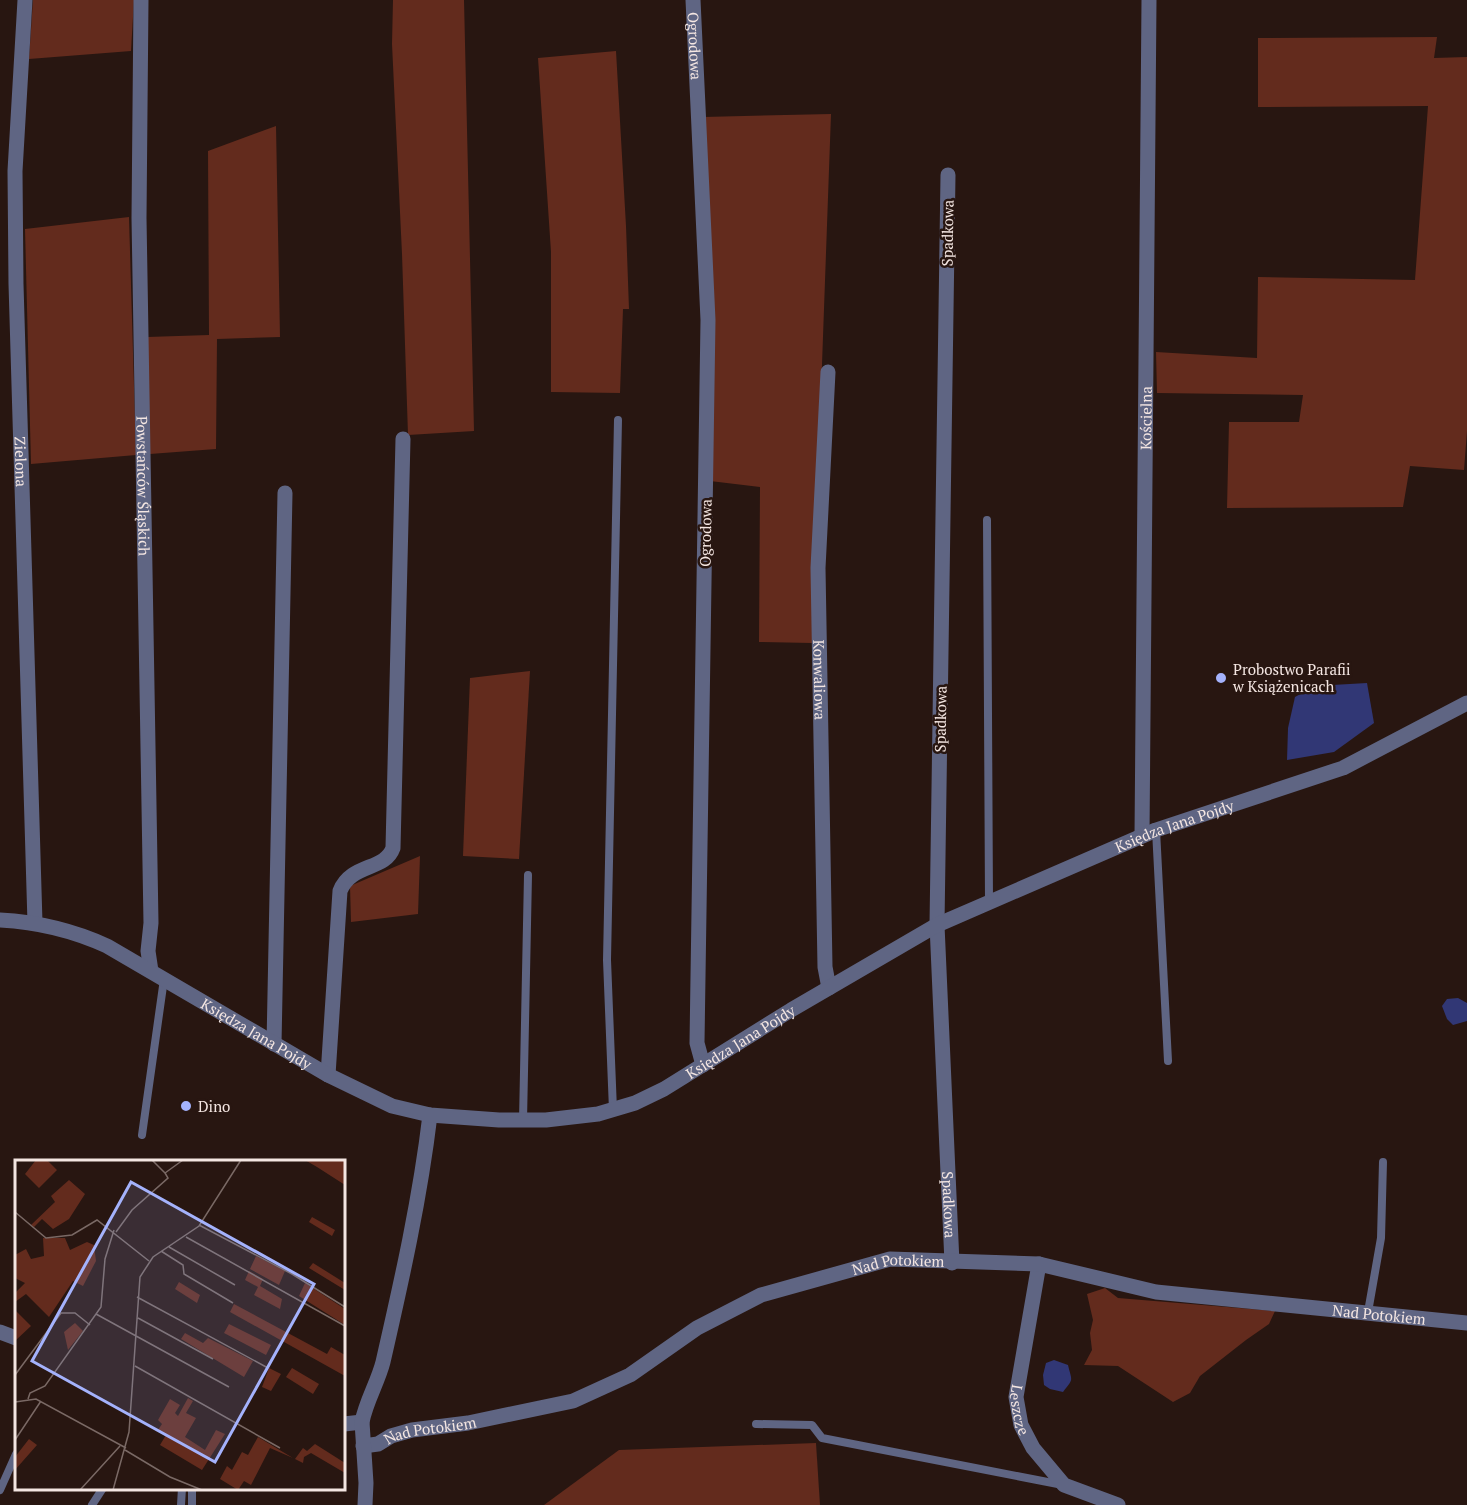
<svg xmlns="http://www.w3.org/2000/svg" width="1467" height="1505" viewBox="0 0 1467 1505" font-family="'PT Serif',serif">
<rect width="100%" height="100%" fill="#281611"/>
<g fill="#632b1d">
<path d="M33,0h101l-3,51 -102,8z"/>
<path d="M393,0h71l10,431 -66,4 -6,-181 -10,-210z"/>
<path d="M1437,37l-3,21 33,-1v374l-3,39 -54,-4 -7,41 -176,1 2,-86h70l4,-27 -146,-2 -1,-41 101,6 1,-81 157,3 13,-174 -170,1v-69z"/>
<path d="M616,51l10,175 3,83h-6l-3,84 -69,-1v-140l-13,-194z"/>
<path d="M831,114l-19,529 -53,-1 1,-155 -50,-6 -7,-364z"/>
<path d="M276,126l4,211 -63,2 -1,110 -66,5 -3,-117 62,-2 -1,-184z"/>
<path d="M129,217l7,238 -105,9 -6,-235z"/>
<path d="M530,671l-11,188 -56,-3 7,-178z"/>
<path d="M420,856l-2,58 -67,8 -1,-36z"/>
<path d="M1105,1288l13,10 157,13 -6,13 -23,16 -46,36 -10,17 -17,9 -55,-36 -34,-1 8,-15 -2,-17 3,-13 -6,-26z"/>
<path d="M816,1443l4,62h-276l75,-55z"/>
</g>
<g fill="#313775">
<path d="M1367,683l7,40 -40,29 -47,8 1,-32 7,-31 20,-11z"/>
<path d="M1458,998l9,5v18l-14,4 -6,-6 -5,-13 5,-7z"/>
<path d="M1054,1360l14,5c4,17 6,13 -5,27l-13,-3 -6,-4 -1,-10 3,-12z"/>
</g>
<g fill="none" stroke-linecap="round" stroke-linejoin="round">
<g stroke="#5f6583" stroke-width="8">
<path d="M987,520l2,383"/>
<path d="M1156,830l12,231"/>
<path d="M613,1110l-6,-150 11,-540"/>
<path d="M523,1121l5,-246"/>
<path d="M142,1135l22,-156"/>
<path d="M1368,1312l13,-74 2,-76"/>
<path d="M756,1424l56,1 10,13 241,47"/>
<path d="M0,1490l16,-36"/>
<path d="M92,1505l11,-17"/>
<path d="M181,1505l1,-17"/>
<path d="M192,1505v-17"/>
</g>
<g stroke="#5f6583" stroke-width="15">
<path id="s1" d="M25,0l-10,171 1,113 19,639"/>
<path id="s2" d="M141,0l-2,218 12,705 -3,28 3,20"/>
<path id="s3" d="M693,0l15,320 -11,723 6,22"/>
<path id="s4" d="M948,175l-11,750 15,338"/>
<path id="s5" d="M828,372l-10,196 7,399 4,21"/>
<path id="s6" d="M1142,836l7,-836"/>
<path d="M274,1044l11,-551"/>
<path d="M328,1075l12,-184c11,-28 45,-20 53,-43l10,-409"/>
<path id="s7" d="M1039,1264l-23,133 5,28 12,23 31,37 54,20"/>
<path d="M0,1332l16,6"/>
<path d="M344,1424l18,-2"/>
<path id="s8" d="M363,1446l15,-2 13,-8 21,-6 56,-7 105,-22 57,-26 67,-47 64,-33 129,-36 149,5 117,28 311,31"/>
<path d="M365,1505l1,-22 -4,-61c4,-21 16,-40 21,-60 19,-83 37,-163 47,-247"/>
</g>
<path stroke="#5f6583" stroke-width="15" id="s9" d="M0,920c38,2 72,10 107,26l221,129 64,31 38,9 69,5h47l52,-6 37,-11 29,-14 127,-79 146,-85 219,-95 187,-62 124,-65"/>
</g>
<g fill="#a4b2fc" stroke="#281611" stroke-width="2">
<circle cx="1221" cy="678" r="6"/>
<circle cx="186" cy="1106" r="6"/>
</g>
<g text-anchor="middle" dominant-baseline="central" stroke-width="5" stroke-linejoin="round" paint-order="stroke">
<g font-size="15" fill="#f4e6e2" stroke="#281611">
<text stroke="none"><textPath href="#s3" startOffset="46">Ogrodowa</textPath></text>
<text transform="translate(947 233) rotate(-89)">Spadkowa</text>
<text stroke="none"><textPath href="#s6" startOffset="418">Kościelna</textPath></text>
<text stroke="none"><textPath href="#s1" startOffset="462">Zielona</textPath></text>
<text stroke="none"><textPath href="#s2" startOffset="486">Powstańców Śląskich</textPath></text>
<text transform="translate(705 533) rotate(-89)">Ogrodowa</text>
<text stroke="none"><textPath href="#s5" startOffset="308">Konwaliowa</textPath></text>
<text transform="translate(940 719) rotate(-89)">Spadkowa</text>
<text stroke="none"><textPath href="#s9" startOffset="1292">Księdza Jana Pojdy</textPath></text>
<text stroke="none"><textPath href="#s9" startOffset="284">Księdza Jana Pojdy</textPath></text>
<text stroke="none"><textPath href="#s9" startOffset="806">Księdza Jana Pojdy</textPath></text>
<text stroke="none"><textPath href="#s4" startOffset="1030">Spadkowa</textPath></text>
<text stroke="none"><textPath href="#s8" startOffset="574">Nad Potokiem</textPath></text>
<text stroke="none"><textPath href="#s8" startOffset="1060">Nad Potokiem</textPath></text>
<text stroke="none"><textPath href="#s7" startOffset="148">Leszcze</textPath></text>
<text stroke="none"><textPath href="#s8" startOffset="70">Nad Potokiem</textPath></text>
</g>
<g font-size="15" fill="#f4e6e2" stroke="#281611" text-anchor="start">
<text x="1233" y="669">Probostwo Parafii<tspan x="1233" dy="17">w Książenicach</tspan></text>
<text x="198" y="1106">Dino</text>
</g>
</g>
<g transform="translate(15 1160)">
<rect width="330" height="330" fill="#281611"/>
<path d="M21,0h11l10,10 -18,18 -14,-14zM290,0h40v25l-28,-18zM54,20l16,14 -16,25 -16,10 -11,-10 -8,8 -3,-2 24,-23 -4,-6zM297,57l23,13 -3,6 -23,-14zM28,78h22l5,12 17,-8 7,3 2,16 -13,25 -10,-5 -24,36 -23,-23 -11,8v-9l10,-10 -10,-5v-23l11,-6 5,10 13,-3zM241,96l29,15 -6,14 -29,-16zM298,103l32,20v7l-36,-22zM234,111l14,8 -3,7 22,13 -2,10 -26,-14 4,-8 -13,-7zM164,122l21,13 -3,8 -22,-14zM290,123l40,26v16l-46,-29zM219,144l93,50 4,-7 14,8v21l-115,-64zM0,150l16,16 -16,15zM60,163l8,8 -15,19 -4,-18zM214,164l42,21 -5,10 -42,-22zM170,173l18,10 5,-5 45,23 -9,16 -63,-38zM254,208l12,6 -10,17 -9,-4zM277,208l27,16 -6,10 -27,-17zM173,238l5,3 -7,12 10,5 -11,19 20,13 11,-20 9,4 -23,36 -42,-25 6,-10 -8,-5 4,-6 -4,-4 12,-21 10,6 -5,8 3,3zM243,277l35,21 -23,-10 -19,37 -7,-4 -6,9 -18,-11 7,-13 5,4 10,-18 6,3zM14,279l8,6 -22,25v-13zM300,284l30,19v10l-34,-20 -7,4 -1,6 -8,-4 8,-11 4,3z" fill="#632b1d"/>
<path fill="none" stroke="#7a6965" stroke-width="1.5" d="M137,0l13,13M150,13l18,-13M0,52l31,26 26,-3 25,-15 52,41M184,65l93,49 53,33M101,72l16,-22 36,-32 -3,-5M171,77l159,89M154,87l66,38M146,91l22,14 1,9 49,29M122,137l131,71M81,154l133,73M123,158l75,41M120,206l145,82M0,215l46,-62h14l15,12M13,239l2,-6 15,-7 56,-79 4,-48 9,-29M0,242l21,-3 90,49M0,280l26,-39M110,290l45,27 32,13M65,330l40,-44M98,330l16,-58 11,-155 13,-20 46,-31 42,-66"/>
<path fill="#a4b2fc" fill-opacity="0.15" stroke="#a4b2fc" stroke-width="3" d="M116,22l183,102 -99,178 -183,-101z"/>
<rect width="330" height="330" fill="none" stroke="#f4e6e2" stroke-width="3"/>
</g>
</svg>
